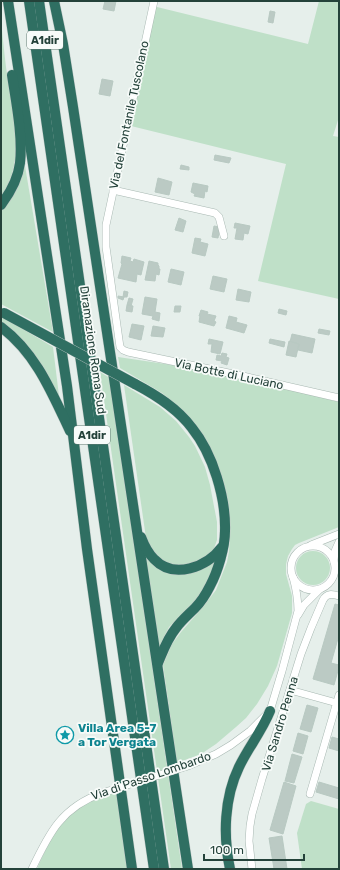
<svg xmlns="http://www.w3.org/2000/svg" width="340" height="870" viewBox="0 0 340 870" font-family="Rubik,sans-serif">
<rect width="100%" height="100%" fill="#e6efeb"/>
<g fill="#bfe0c8">
<path d="M319,1h20v116l-6,19 6,1v162l-81,-18 28,-117 -159,-39 26,-119 155,38z"/>
<path d="M1,15c1,18 3,35 5,52 6,42 22,92 -5,129z"/>
<path d="M24,160l29,172 -52,-28v-96z"/>
<path d="M1,316l52,31 6,49 -48,-66 -10,-8z"/>
<path d="M118,357l61,9 79,16 81,20v125l-40,16 -4,2 -3,4 -4,7 -2,8v10l6,22v17l-15,53 -9,20 -11,18 -11,14 -10,9 -20,17 -15,10 -24,9 -14,-98 9,-21 9,-12 22,-25 13,-17 11,-28 2,-11 1,-15 -2,-14 -7,-35 -32,-69 -12,-13 -15,-12 -42,-25z"/>
<path d="M100,372l10,6 72,491h-11z"/>
<path d="M124,385l36,22 16,14 13,16 6,9 10,21 5,18 7,37v18l-4,11 -18,14h-23l-16,-8 -10,-19z"/>
<circle cx="313" cy="568" r="17"/>
<path d="M146,556l46,17 14,-6 8,-6 -2,11 -4,9 -12,19 -27,27 -10,20 -1,-1z"/>
<path d="M117,792l11,77h-91c11,-25 23,-51 47,-65 10,-6 22,-8 33,-12z"/>
<path d="M311,801l28,8v60h-37l-5,-36 9,-29z"/>
</g>
<g fill="#bbcac4" stroke="#b8c9c2">
<path d="M105,1h11l-2,10 -11,-2z"/>
<path d="M270,11l5,1 -2,11 -5,-1z"/>
<path d="M102,79l11,2 -3,15 -11,-2z"/>
<path d="M215,155l16,3 -2,5 -15,-3z"/>
<path d="M181,165l8,2v3l-9,-1z"/>
<path d="M158,178l14,4 -3,13 -14,-3z"/>
<path d="M193,183l15,3 -1,6 -2,-1 -1,7 -10,-2 1,-2 -4,-2z"/>
<path d="M179,218l7,3 -3,11 -8,-2z"/>
<path d="M235,223l15,3 -2,8 -4,-1 -1,7 -8,-1 2,-11h-3z"/>
<path d="M214,226l6,1 -2,11 -6,-1z"/>
<path d="M195,238l6,1 -1,3 8,2 -3,12 -13,-3z"/>
<path d="M122,256l9,2 -1,3 3,1 1,-3 10,3 -3,13 -4,-1 -1,8 -18,-4 4,-14 -1,-1z"/>
<path d="M149,261l9,2v2l1,1v3h1l-1,6 -3,-1 -1,7 -10,-1z"/>
<path d="M171,269l13,3 -3,13 -13,-3z"/>
<path d="M213,276l14,3 -3,13 -14,-3z"/>
<path d="M238,289l13,3 -2,10 -13,-2z"/>
<path d="M124,291l4,1 -1,5h-4z"/>
<path d="M118,296l6,1 -1,3 -5,-2z"/>
<path d="M145,297l12,2 -2,13 5,1 -1,8 -7,-2 1,-3 -11,-2z"/>
<path d="M129,298l4,1 -2,7 -4,-1z"/>
<path d="M127,305l6,1 -1,6 -6,-1z"/>
<path d="M175,306h6l-1,6h-6z"/>
<path d="M279,309l8,2 -1,4 -8,-2z"/>
<path d="M201,310l7,2 -1,2 9,2 -2,5 2,1 -2,4 -15,-4 1,-6h-1z"/>
<path d="M229,316l8,2 -1,4 11,3 -3,8 -18,-5z"/>
<path d="M132,324l12,2 -3,14 -12,-3z"/>
<path d="M153,326l12,2 -2,9 -12,-1z"/>
<path d="M319,329l11,2 -1,4 -11,-2z"/>
<path d="M292,334l23,5 -3,14 -14,-3 1,-6 -9,-2z"/>
<path d="M209,339l14,3 -3,12 -9,-2 1,-8h-4z"/>
<path d="M270,339l15,3 -1,5 -15,-4z"/>
<path d="M289,341l10,3 -3,13 -10,-2z"/>
<path d="M222,353l5,1 -1,3 3,1 -2,7 -6,-2 1,-2 -6,-1 1,-5 4,1z"/>
<path d="M335,604l4,1v30l-8,28 8,2v2l-5,18 -21,-6z"/>
<path d="M307,705l11,3 -7,24 -11,-3z"/>
<path d="M298,733l10,3 -5,18 -10,-3z"/>
<path d="M332,737l7,2v12l-10,-3z"/>
<path d="M292,754l10,3 -8,26 -9,-2z"/>
<path d="M284,782l12,4 -13,48 -13,-4z"/>
<path d="M319,782l20,6v11l-23,-7z"/>
<path d="M282,836l5,33h-13l-5,-31z"/>
</g>
<g fill="none" stroke-linecap="round" stroke-linejoin="round">
<defs>
<g id="minor">
<path d="M154,1l-48,224v22l14,100 3,3 5,2 115,24 96,22"/>
<path d="M113,190l102,23 4,4 5,19"/>
<path d="M311,545l28,-11"/>
<circle cx="313" cy="568" r="22"/>
<path d="M334,562l1,-11 4,-9"/>
<path d="M298,615l6,-10 15,-15"/>
<path d="M290,690l47,13"/>
<path d="M188,766l28,-12 15,-9 19,-14 20,-20 12,-40 16,-60c0,-12 -2,-23 -5,-34"/>
<path d="M310,794l29,-99"/>
<path d="M32,869c17,-36 30,-62 70,-76"/>
<path d="M252,869l-3,-28 1,-15 2,-12 10,-35 39,-125 10,-26 12,-28c4,-7 9,-6 16,-4"/>
</g>
<g id="highway">
<path d="M8,1l59,385 20,163 45,320"/>
<path d="M29,1l125,868"/>
<path d="M39,1l125,868"/>
<path d="M54,1l9,43 10,63 115,762"/>
<path d="M1,205c9,-12 17,-26 19,-42 3,-27 -4,-61 -8,-88"/>
<path d="M1,327c35,26 51,66 69,104"/>
<path d="M135,384c21,11 42,24 57,44 21,26 34,70 33,103 0,16 -7,40 -15,55 -4,8 -9,16 -15,22 -7,7 -14,13 -19,20 -9,11 -13,23 -18,35"/>
<path d="M141,537c3,8 7,16 13,22 20,21 53,8 68,-12"/>
<path d="M230,869c-7,-33 -6,-71 9,-102 9,-19 23,-36 31,-56"/>
</g>
</defs>
<use href="#minor" stroke="#a8b8b2" stroke-width="8"/>
<use href="#highway" stroke="#c2cac8" stroke-width="11"/>
<use href="#minor" stroke="#fff" stroke-width="7"/>
<use href="#highway" stroke="#2f6f62" stroke-width="10"/>
<defs>
<path id="minor-bridge" d="M102,793l86,-27"/>
<path id="highway-bridge" d="M4,313l131,71"/>
</defs>
<use href="#minor-bridge" stroke="#a8b8b2" stroke-width="8" stroke-linecap="butt"/>
<use href="#highway-bridge" stroke="#c2cac8" stroke-width="11" stroke-linecap="butt"/>
<use href="#minor-bridge" stroke="#fff" stroke-width="7"/>
<use href="#highway-bridge" stroke="#2f6f62" stroke-width="10"/>
</g>
<defs>
<symbol id="sight-ring" viewBox="-11 -11 22 22"><circle r="9.5" fill="#f7fbf9" stroke="#0f9aa8" stroke-width="1.5"/><path d="M0-6L1.8-2.2L6-1.7L2.9 1.2L3.7 5.4L0 3.3L-3.7 5.4L-2.9 1.2L-6-1.7L-1.8-2.2Z" fill="#0f9aa8"/></symbol>
</defs>
<g fill-rule="evenodd">
<use href="#sight-ring" x="55" y="725" width="20" height="20"/>
</g>
<g text-anchor="middle" dominant-baseline="central" stroke-width="3.5" stroke-linejoin="round" paint-order="stroke">
<g fill="#f7fbf9" stroke="#637a73" stroke-width="1">
<rect x="27" y="31" width="36" height="18" rx="3"/>
<rect x="74" y="426" width="36" height="18" rx="3"/>
</g>
<g font-size="11" font-weight="bold" fill="#24423a">
<text x="45" y="40">A1dir</text>
<text x="92" y="435">A1dir</text>
</g>
<g font-size="12" fill="#24423a" stroke="#f7fbf9">
<text transform="translate(129 115) rotate(-78)">Via del Fontanile Tuscolano</text>
<text transform="translate(93 350) rotate(82)">Diramazione Roma Sud</text>
<text transform="translate(229 374) rotate(12)">Via Botte di Luciano</text>
<text transform="translate(280 724) rotate(-73)">Via Sandro Penna</text>
<text transform="translate(151 776) rotate(-19)">Via di Passo Lombardo</text>
</g>
<g font-size="12" font-weight="bold" fill="#0d838f" stroke="#f7fbf9" text-anchor="start">
<text x="78" y="728">Villa Area 5-7<tspan x="78" dy="14">a Tor Vergata</tspan></text>
</g>
</g>
<rect width="340" height="870" fill="none" stroke="#24423a" stroke-width="4"/>
<path d="M204 854v6h100v-6" fill="none" stroke="#24423a" stroke-width="2"/>
<text x="210" y="854" font-size="12" fill="#24423a" stroke="#f7fbf9" stroke-width="3" paint-order="stroke">100 m</text>
</svg>
